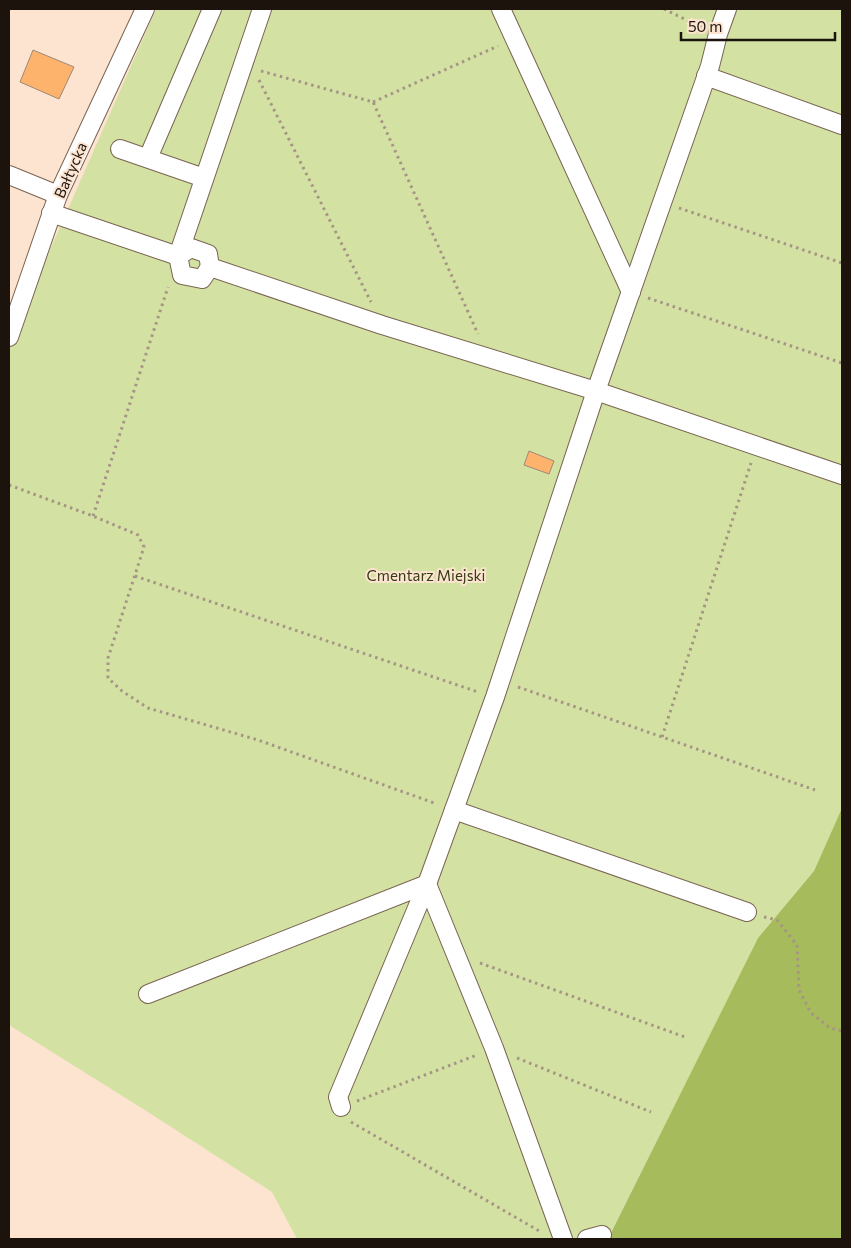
<svg xmlns="http://www.w3.org/2000/svg" width="851" height="1248" viewBox="0 0 851 1248" font-family="Commissioner,sans-serif">
<rect width="100%" height="100%" fill="#fce4d0"/>
<path fill="#d3e2a3" d="M156,9h686v799l-28,63 -56,67 -150,301h-311l-25,-47 -121,-78 -142,-89v-682z"/>
<path fill="#a6bb5c" d="M842,808v431h-234l150,-301 56,-67z"/>
<g fill="#feb36c" stroke="#9f8976">
<path d="M33,50l41,17 -15,32 -39,-17z"/>
<path d="M529,451l25,10 -5,13 -25,-9z"/>
</g>
<g fill="none" stroke-linecap="round" stroke-linejoin="round">
<defs>
<g id="street">
<path d="M501,9l130,283"/>
<path d="M706,76l136,49"/>
<path d="M120,149l84,29"/>
<path d="M148,158l64,-149"/>
<path d="M9,175l49,20"/>
<path d="M51,213l127,43 13,-8 17,6 2,13 172,58 214,66 246,84"/>
<path d="M210,267l-8,12 -20,-4 -4,-19 84,-247"/>
<path d="M9,337l49,-142 87,-186"/>
<path d="M454,810l293,102"/>
<path d="M148,994l279,-110 67,164 69,191"/>
<path d="M341,1107l-3,-10 89,-213 68,-187 101,-306 114,-325 8,-32 9,-25"/>
<path d="M587,1239l15,-4"/>
</g>
</defs>
<use href="#street" stroke="#796452" stroke-width="20"/>
<g stroke="#a69485" stroke-width="3" stroke-dasharray="2.5 4" stroke-linecap="butt">
<path d="M664,9l37,18"/>
<path d="M261,71l112,31 105,232"/>
<path d="M259,80l112,222"/>
<path d="M373,102l125,-56"/>
<path d="M679,208l163,55"/>
<path d="M648,298l194,65"/>
<path d="M9,485l84,31 45,19 6,12 -36,111v20l14,13 26,17 110,32 179,64"/>
<path d="M93,516l75,-229"/>
<path d="M135,576l343,116"/>
<path d="M518,687l297,103"/>
<path d="M662,737l89,-274"/>
<path d="M764,917l13,3 20,25 2,45 12,23 19,15 12,3"/>
<path d="M480,963l205,74"/>
<path d="M517,1058l134,54"/>
<path d="M357,1101l120,-46"/>
<path d="M351,1122l190,110"/>
</g>
<use href="#street" stroke="#fff" stroke-width="18"/>
</g>
<g text-anchor="middle" dominant-baseline="central" stroke-width="4" stroke-linejoin="round" paint-order="stroke">
<g font-size="15" fill="#1b130c" stroke="#fce4d0">
<text transform="translate(70 170) rotate(-66)">Bałtycka</text>
</g>
<g font-size="15" fill="#343c14" stroke="#fce4d0">
<text x="426" y="575">Cmentarz Miejski</text>
</g>
</g>
<rect width="851" height="1248" fill="none" stroke="#1b130c" stroke-width="20"/>
<path d="M681 32v8h154v-8" fill="none" stroke="#1b130c" stroke-width="2.5"/>
<text x="688" y="32" font-size="15" fill="#1b130c" stroke="#fce4d0" stroke-width="4" paint-order="stroke">50 m</text>
</svg>
